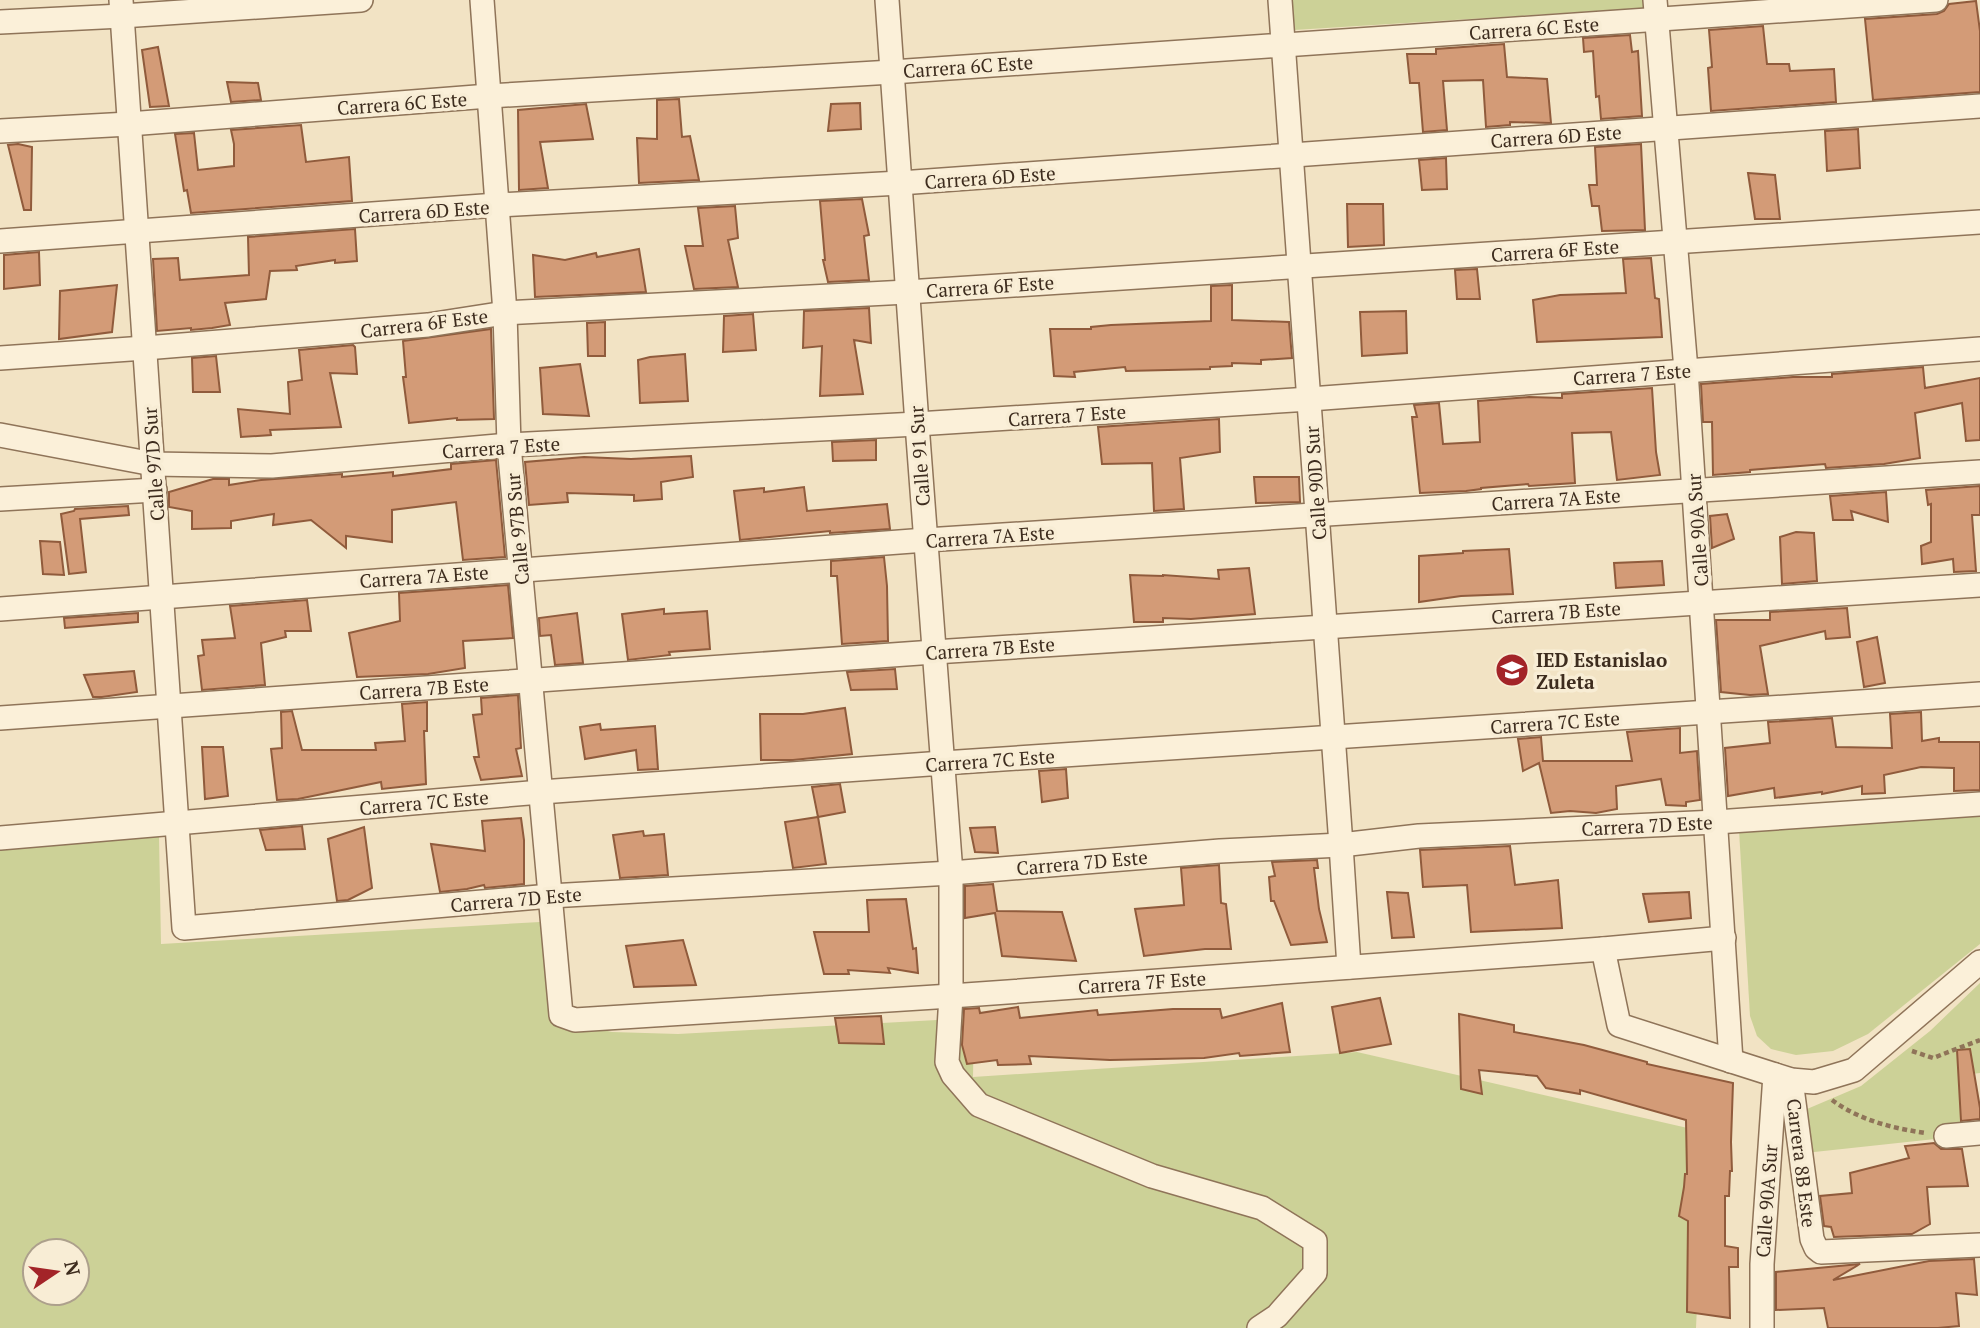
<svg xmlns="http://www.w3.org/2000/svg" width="1980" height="1328" viewBox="0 0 1980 1328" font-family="'PT Serif',serif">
<rect width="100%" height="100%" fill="#f2e3c4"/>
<g fill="#ccd197" fill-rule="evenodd">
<path d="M1292,0h353v8l-351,22z"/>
<path d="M1980,816v128l-112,90 -35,17 -37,4 -25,-6 -14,-13 -7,-20 -11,-186z"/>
<path d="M159,836l2,108 379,-22 12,96 60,14 66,2 296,-16 -1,59 384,-25 348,80 -9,196h-1696v-480zM35,1251h42v42h-42z"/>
<path d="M1980,983v90l-17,2v61l-158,17 -5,-41 61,-26 69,-55z"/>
</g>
<g fill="#d39b77" stroke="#905b3c" stroke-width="2">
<path d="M1976,1l4,30v61l-107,8 -8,-81 72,-5 7,-3 5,-7z"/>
<path d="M1763,26l4,38h22l1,7 44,-2 2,33 -125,9 -3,-43 4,-1 -3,-37z"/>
<path d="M1630,35l2,17 6,-1 4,65 -41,3 -2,-23 -3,1 -3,-46 -9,1 -1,-14z"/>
<path d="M1504,44l3,33 40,2 4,44 -41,-1v3l-24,2 -3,-47 -40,1 4,49 -24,2 -4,-49h-9l-3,-29h29v-5z"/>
<path d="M158,47l11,59 -19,1 -8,-57z"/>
<path d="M227,82l31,1 3,17 -30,2z"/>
<path d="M679,99l3,38 8,-1 9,44 -60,3 -2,-45 20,1v-39z"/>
<path d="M860,103l1,26 -33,2 3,-27z"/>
<path d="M586,104l7,35 -53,3 8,46 -29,2 -1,-80z"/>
<path d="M301,125l5,37 43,-5 3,44 -161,12 -4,-23 -3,1 -9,-57 19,-1 4,37 36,-4v-22l-3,-14z"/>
<path d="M1858,129l2,39 -33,3 -2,-40z"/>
<path d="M18,144l14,3 -1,63h-7l-16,-65z"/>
<path d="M1641,144l4,86 -43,1 -3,-25h-7l-3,-21h8l-2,-38z"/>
<path d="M1446,158l1,31 -25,1 -3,-30z"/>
<path d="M1748,173l27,2 5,44h-25z"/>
<path d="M862,199l7,36 -5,1 5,44 -41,2 -5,-22h2l-5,-59z"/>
<path d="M1347,204h36l1,41 -36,2z"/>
<path d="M735,206l3,32 -10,2 10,47 -44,2 -9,-43h18l-5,-38z"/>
<path d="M355,229l2,32 -22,2v-3l-39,6 1,4 -27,1 -4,28 -41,4 5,22 -18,3 -21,2v-2l-34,3 -4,-72 25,-1 2,22 69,-5 -1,-38z"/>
<path d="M639,249l7,43 -111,5 -2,-42 32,5 31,-7 1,4z"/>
<path d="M39,252l1,33 -36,4v-34z"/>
<path d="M1651,258l4,40 4,1 3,38 -125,5 -4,-42 27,-5 66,-2 -3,-34z"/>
<path d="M1477,269l3,30h-23l-2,-29z"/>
<path d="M117,285l-5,47 -53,7 1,-48z"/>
<path d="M1232,285v35l57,2 3,36 -31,2v4l-29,-1v3l-22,1v2l-84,2 -1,-4 -51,5 1,5 -21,-1 -4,-47h41v-2l20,-2 100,-4v-35z"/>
<path d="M869,308l2,35 -17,-3 9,54 -43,2 2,-50 -19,2 1,-37z"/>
<path d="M1406,311l1,42 -45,3 -2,-44z"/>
<path d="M753,314l3,36 -33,2 1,-36z"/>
<path d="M605,322v34h-17l-1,-33z"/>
<path d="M491,329l3,90 -37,1v-2l-48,5 -6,-46h3l-3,-36z"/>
<path d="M353,345l2,2 2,27 -27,-1 11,54 -71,3 1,5 -30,2 -3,-28 52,5 -2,-32 14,-2 -3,-30z"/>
<path d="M685,354l3,47 -48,2 -2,-43 12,-3z"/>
<path d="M216,356l4,36h-27l-1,-34z"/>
<path d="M580,364l9,52 -46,-2 -3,-46z"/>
<path d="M1923,367l2,21 55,-10v62l-14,1 -4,-38 -47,10 5,45 -36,6 -58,4 -1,-4 -75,6v2l-37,3 -1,-53h-9l-2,-38 92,-7h39v-3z"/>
<path d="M1652,388l4,64 4,23 -43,5 -6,-48 -39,1 3,50 -46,3 -1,-2 -47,4v1l-15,2 -46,2 -8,-76h5l-3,-12 25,-2 4,41 37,-2 -2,-41 51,-4 33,1v-4z"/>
<path d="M1219,419l1,33 -40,6 4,51 -30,2 -2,-48 -50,1 -4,-37z"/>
<path d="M876,440v20l-43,1 -1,-19z"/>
<path d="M691,456l2,21 -32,5 1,17 -28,2v-6l-67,-2 1,9 -39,3 -4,-43 59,-5 47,2z"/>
<path d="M496,460l9,97 -42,3 -7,-58 -64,8v32l-46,-6v12l-35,-28 -38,5 1,-11 -43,7v7l-39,1v-18l-23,-4v-15l44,-13h16v6l32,-5 81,-6v3l51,-5v4l58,-7v-5z"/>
<path d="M1254,477h45l1,25 -44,1z"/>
<path d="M1980,486v29h-8l4,56 -22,1 -1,-13 -31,5 -1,-18 10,-4v-38l-3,1 -2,-15z"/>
<path d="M804,487l3,24 80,-7 3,25 -60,4v-2l-90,9 -6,-49 30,-3v4z"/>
<path d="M1886,492l2,30 -37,-11 2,9h-20l-3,-24z"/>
<path d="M128,506l1,9 -49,4 6,53 -17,2 -8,-60 13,-3 1,-2z"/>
<path d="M1727,514l7,25 -22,9 -2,-32z"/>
<path d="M1796,532l18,1 3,48 -35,3 -2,-47z"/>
<path d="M40,541l20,1 4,33 -21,-1z"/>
<path d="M1509,549l4,45 -52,2 -42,6v-46l44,-3v-2z"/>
<path d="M884,557l3,29 1,55 -46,3 -5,-68h-6v-15z"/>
<path d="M1662,561l2,24 -48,3 -2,-25z"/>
<path d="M1249,568l6,46 -64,5 -28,-1v4h-29l-4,-47 33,1v-1l56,4 -1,-9z"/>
<path d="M508,585l5,53 -50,3 2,27 -37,6 -71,3 -8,-44 51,-12 -1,-28z"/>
<path d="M307,600l4,31h-26l1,6 -25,6 4,42 -63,5 -4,-34 6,-1 -2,-15 33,-2 -5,-32z"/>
<path d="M1847,608l3,29 -24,2 -1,-8 -65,15 8,48 -18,1 -29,-3 -5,-72h54v-8z"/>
<path d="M664,609v5l43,-3 3,38 -41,3 1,3 -42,5 -6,-46z"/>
<path d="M138,613v9l-73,6 -1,-10z"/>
<path d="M577,613l6,50 -28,2 -4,-30 -11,1 -1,-18z"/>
<path d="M1877,637l8,46 -21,4 -7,-45z"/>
<path d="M895,669l2,20 -46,1 -4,-18z"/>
<path d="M134,671l3,21 -35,5h-9l-9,-22z"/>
<path d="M518,695l3,53 -5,1 6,27 -41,4 -7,-23h5l-6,-42 9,-1 -1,-16z"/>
<path d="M427,702v29h-3l2,53 -44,5 -1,-7 -83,17 -21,1 -6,-51 11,-1 -1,-36 11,-1 10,39h74l-1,-7 30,-2 -3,-37z"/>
<path d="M845,708l7,46 -59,6h-32l-1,-46h43z"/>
<path d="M1921,712l1,29 17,-3v4h41v48l-26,1v-23l-33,-1 -37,8 1,18 -23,1v-8l-40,8v-2l-47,6 -1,-10 -46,8 -3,-48 45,-5 -2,-21 64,-4 4,29 56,1 -2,-34z"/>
<path d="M600,724l1,6 54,-4 3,43 -20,1 -2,-20 -51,9 -5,-32z"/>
<path d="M1680,728v25l17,-2 3,49 -14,2v4l-20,-1 -5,-26 -45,7 1,23 -21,4 -26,-2 -19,2 -12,-50 -16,8 -5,-32 23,-2 2,24h89l-5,-29z"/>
<path d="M202,747h21l5,49 -23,3z"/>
<path d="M1066,769l2,29 -26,4 -3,-31z"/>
<path d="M840,784l5,28 -27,5 -6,-30z"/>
<path d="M818,817l8,47 -33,4 -8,-46z"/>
<path d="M521,818l3,22v44l-39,4 -1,-3 -17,4 -27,3 -9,-48 54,7 -3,-30z"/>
<path d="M302,826l3,23 -39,1 -6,-20z"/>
<path d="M364,827l8,61 -24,12 -11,1 -9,-62z"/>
<path d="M995,827l3,26 -23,-1 -5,-24z"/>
<path d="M643,831l1,5 20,-2 4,41 -48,3 -7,-43z"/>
<path d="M1510,846l5,39 43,-5 4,48 -91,4 -4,-47 -44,2 -3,-37z"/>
<path d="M1317,860l1,8h-4l5,41 8,33 -36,3 -17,-44h-3l-2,-24 6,-1 -3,-14z"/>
<path d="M1219,865l2,38 5,1 5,45h-26l-61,7 -9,-47 49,-4 -3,-37z"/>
<path d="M993,884l4,27 65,1 14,49 -74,-5 -7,-43 -30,5v-32z"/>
<path d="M1387,892l21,1 6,44 -22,1z"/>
<path d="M1689,892l2,26 -42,4 -6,-28z"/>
<path d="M906,899l7,50 3,-1 2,25 -30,-5 2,5 -42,-3 1,4h-25l-10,-42h55l-2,-32z"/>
<path d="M683,940l13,45 -62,2 -8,-41z"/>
<path d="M1380,998l11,46 -51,9 -8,-46z"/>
<path d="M1282,1003l8,49 -50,4 -1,-3 -35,5 -94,2 -81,-4 2,8 -33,1 -1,-5 -30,4 -5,-19 2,-36 15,-1 1,5 38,-6 2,11 77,-8 1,5 75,-6h47l2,9z"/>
<path d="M1459,1014l55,11v7l70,13 63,17v2l86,19 -2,59 1,29h-2l-1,25h-4v50l13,2v19h-9l1,51 -43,-6 1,-91 -9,-5 5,-29 1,-13h2l-1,-54 -106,-30v4l-34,-6 -9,-12 -58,-6 3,24 -21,-5z"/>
<path d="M881,1016l3,28 -45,-1 -4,-25z"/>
<path d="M1970,1049l10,59v11l-19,2 -4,-71z"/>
<path d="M1934,1143l7,6h21l6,37 -41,1 3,37 -18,10 -78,3 -3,-10 -7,-1 -4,-30 32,-3 -2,-20 59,-15 -4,-12z"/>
<path d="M1974,1259l3,36 -21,-2 3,33 -21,2h-110l-4,-20 -48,2v-38l84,-8 -27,16 96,-19z"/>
</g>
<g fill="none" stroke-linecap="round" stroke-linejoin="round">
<defs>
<g id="minor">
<path d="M121,0l63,928 366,-32 401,-23 269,-22 121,-6 78,-9 297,-14 264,-18"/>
<path d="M482,0l23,313 4,132 52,570 14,5 376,-24 652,-47 121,-11"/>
<path d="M887,0l30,424 34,449v123l-4,66 6,13 26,30 173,71 110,32 53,33v32l-38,43 -18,12"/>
<path d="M1280,0l61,845 8,122"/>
<path d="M1655,0l31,370 45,691"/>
<path d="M0,22l122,-6 239,-16"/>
<path d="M0,131l129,-7 360,-28 403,-24 1044,-72"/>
<path d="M0,241l497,-36 403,-22 1080,-77"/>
<path d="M0,358l145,-10 283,-23 77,-12 402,-21 1073,-70"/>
<path d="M0,435l153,29 119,2 237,-21 408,-21 393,-25 670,-50"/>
<path d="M0,499l155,-9"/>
<path d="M0,609l926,-69 1054,-68"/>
<path d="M0,718l934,-66 1046,-67"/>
<path d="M0,838l541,-46 402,-29 1037,-69"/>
<path d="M1603,949l16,76 172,55 23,2 40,-12 126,-108"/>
<path d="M1791,1080l21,159 4,9 5,4 159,-7"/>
<path d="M1946,1136l34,-3"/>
<path d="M1762,1328v-64l13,-189"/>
</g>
</defs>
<use href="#minor" stroke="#8f7459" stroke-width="26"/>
<g stroke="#8f7459" stroke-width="4.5" stroke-dasharray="5 3.5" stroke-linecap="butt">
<path d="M1912,1051l21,7 47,-18"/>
<path d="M1832,1100c27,20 60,28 93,33"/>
</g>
<use href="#minor" stroke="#fbf0d9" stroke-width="23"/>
</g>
<defs>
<symbol id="school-disc" viewBox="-11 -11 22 22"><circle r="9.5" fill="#a32428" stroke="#f8edd5"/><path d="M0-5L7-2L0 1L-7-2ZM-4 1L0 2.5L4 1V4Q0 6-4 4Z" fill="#fff"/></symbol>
</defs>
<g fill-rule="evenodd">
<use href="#school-disc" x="1493" y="651" width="38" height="38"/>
</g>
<g text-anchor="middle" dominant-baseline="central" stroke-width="7" stroke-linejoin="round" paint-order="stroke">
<g font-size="19" fill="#3d2c1e" stroke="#f8edd5">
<text transform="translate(1534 28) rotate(-4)">Carrera 6C Este</text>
<text transform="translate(968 66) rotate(-4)">Carrera 6C Este</text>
<text transform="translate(402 103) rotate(-4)">Carrera 6C Este</text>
<text transform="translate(1556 136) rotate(-4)">Carrera 6D Este</text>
<text transform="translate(990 177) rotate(-4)">Carrera 6D Este</text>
<text transform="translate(424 211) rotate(-4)">Carrera 6D Este</text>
<text transform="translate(1555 250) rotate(-4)">Carrera 6F Este</text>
<text transform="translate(990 286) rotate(-4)">Carrera 6F Este</text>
<text transform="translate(424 323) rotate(-7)">Carrera 6F Este</text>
<text transform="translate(1632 374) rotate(-4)">Carrera 7 Este</text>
<text transform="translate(1067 415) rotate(-4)">Carrera 7 Este</text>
<text transform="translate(501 447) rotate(-4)">Carrera 7 Este</text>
<text transform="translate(919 456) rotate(-94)">Calle 91 Sur</text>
<text transform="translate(153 464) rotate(-94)">Calle 97D Sur</text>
<text transform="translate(1315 483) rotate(-94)">Calle 90D Sur</text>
<text transform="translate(1556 499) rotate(-4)">Carrera 7A Este</text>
<text transform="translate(517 529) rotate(-95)">Calle 97B Sur</text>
<text transform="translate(1697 530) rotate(-94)">Calle 90A Sur</text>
<text transform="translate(990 536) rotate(-4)">Carrera 7A Este</text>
<text transform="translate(424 576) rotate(-4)">Carrera 7A Este</text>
<text transform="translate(1556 612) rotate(-4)">Carrera 7B Este</text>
<text transform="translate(990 648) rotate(-4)">Carrera 7B Este</text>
<text transform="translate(424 688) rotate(-4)">Carrera 7B Este</text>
<text transform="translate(1555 722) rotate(-4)">Carrera 7C Este</text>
<text transform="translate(990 760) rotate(-4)">Carrera 7C Este</text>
<text transform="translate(424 802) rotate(-5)">Carrera 7C Este</text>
<text transform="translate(1647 825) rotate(-3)">Carrera 7D Este</text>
<text transform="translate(1082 862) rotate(-5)">Carrera 7D Este</text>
<text transform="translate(516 899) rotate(-5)">Carrera 7D Este</text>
<text transform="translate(1142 982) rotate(-4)">Carrera 7F Este</text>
<text transform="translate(1802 1163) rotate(83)">Carrera 8B Este</text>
<text transform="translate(1766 1201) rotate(-86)">Calle 90A Sur</text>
</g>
<g font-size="19" font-weight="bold" fill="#3d2c1e" stroke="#f8edd5" text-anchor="start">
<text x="1536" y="659">IED Estanislao<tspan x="1536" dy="22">Zuleta</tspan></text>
</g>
</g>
<g transform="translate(56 1272) rotate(77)"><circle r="33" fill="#f8edd5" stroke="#ada08c" stroke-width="2"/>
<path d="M0-5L12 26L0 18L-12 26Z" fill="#a32428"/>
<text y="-10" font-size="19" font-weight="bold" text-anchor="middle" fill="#3d2c1e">N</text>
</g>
</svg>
